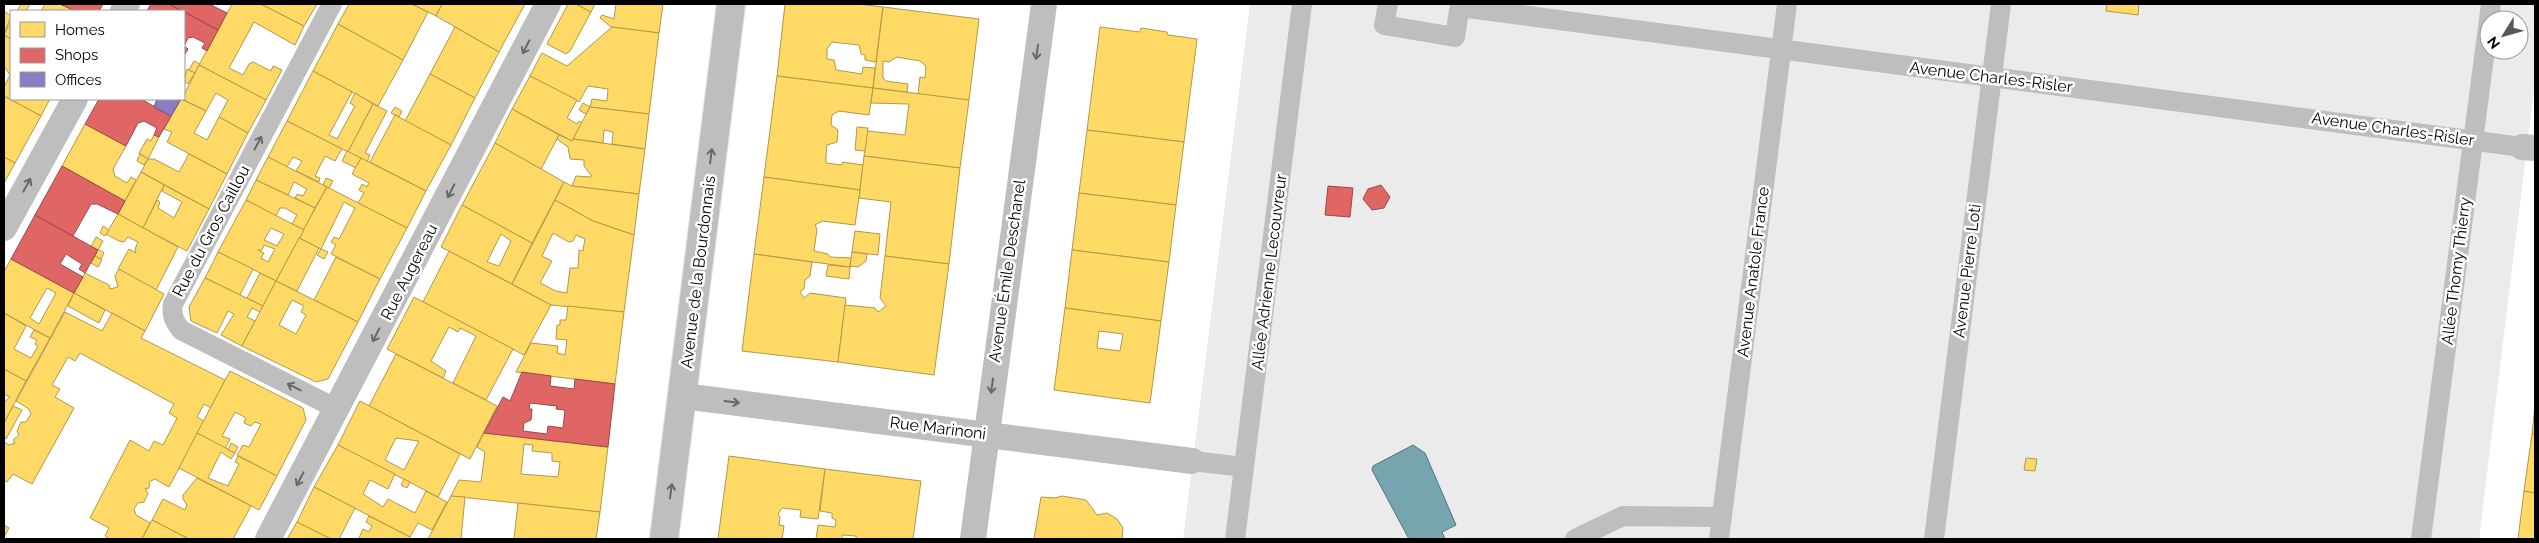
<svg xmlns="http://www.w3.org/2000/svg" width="2539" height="543" viewBox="0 0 2539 543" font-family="Raleway,sans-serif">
<rect width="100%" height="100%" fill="#fff"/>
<path fill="#ebebeb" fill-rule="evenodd" d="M1250,4h1285v77l-56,458h-1296zM2489,20h30v30h-30z"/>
<g fill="#ffd966" stroke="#b29847" fill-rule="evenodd">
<path d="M21,4h9l-4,7h-9z"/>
<path d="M45,4h15l15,7h-34z"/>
<path d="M232,4h29l43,22 -9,19 -41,-23 -25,46 14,7 6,-11 4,-2 18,9 2,-5 9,4 -16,30 -67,-35z"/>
<path d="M261,4h56l-13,22z"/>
<path d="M349,4h63l16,8 -25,48 -65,-36z"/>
<path d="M412,4h30l-6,12z"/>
<path d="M442,4h83l-26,48 -63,-36z"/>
<path d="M568,4h8l15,8 -21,39 -4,3 -19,-10z"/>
<path d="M576,4h19l-4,8z"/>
<path d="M616,4h47l-4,29 -48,-6 -11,-9 2,-3 12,4z"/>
<path d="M785,4h73l25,3 -7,55 -11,-2v-5l-4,-1 -2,-9 -27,-3 -5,7v10l7,1 2,10 26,4 1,-7 12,1 -2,20 -96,-12z"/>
<path d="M2107,4h32l-1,11 -32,-4z"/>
<path d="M883,7l96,12 -10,81 -51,-6 2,-17 5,1 1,-12 -6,-5 -23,-4 -8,5 -6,-1v17l3,3 22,3 -1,8 -34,-4z"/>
<path d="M4,11l7,5 -7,19z"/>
<path d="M11,21v18l-7,-4z"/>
<path d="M338,24l65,36 -25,46 -65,-35z"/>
<path d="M455,27l44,25 -24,46 -45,-24z"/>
<path d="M612,27l47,6 -10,81 -59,-7 2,-8 15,2 1,-12 -20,-3 -9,16 -49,-26 12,-23 25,13z"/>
<path d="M1100,27l40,5 1,-4 26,4 1,3 29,4 -13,103 -97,-12z"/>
<path d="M4,35l7,4v60h39l-9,17 -37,-20v-9l6,-12 -6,-9z"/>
<path d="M194,61l6,3 -5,9 -6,-3z"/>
<path d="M199,65l67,35 -18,33 -29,-16 9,-17 -12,-7 -10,18 -24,-12z"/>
<path d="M187,69l8,4 -7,11 -4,-3z"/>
<path d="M313,71l39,21 -23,43 8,4 18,-33 -5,-3 5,-10 18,11 -25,48 -61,-31z"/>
<path d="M430,74l45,24 -24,47 -46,-24z"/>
<path d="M530,76l47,24 -10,18 10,6 2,-3 3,2 -10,18 -60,-32z"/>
<path d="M777,76l96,12 -4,27 -30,-4 -7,4 -1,10 7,5 -1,12 -10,3 -1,11v7l15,2 2,-3 20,3 -3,25 -96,-13z"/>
<path d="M873,88l96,12 -9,68 -96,-12 3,-25 38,4 4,-31 -38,-1z"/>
<path d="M4,96l37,20 -26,47 -11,-6z"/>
<path d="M181,99l25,12 -12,22 13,7 12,-23 29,16 -21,41 -60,-32 5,-10 -8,-3z"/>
<path d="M583,103l7,4 -4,7 -7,-4z"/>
<path d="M373,104l14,7 -22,42 5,2 -3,7 -19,-10z"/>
<path d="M395,107l7,4 -3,6 -8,-4z"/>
<path d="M590,107l59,7 -4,35 -33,-5 1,-12 -9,-2 -1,13 -30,-4z"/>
<path d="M512,109l47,26 -18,34 -46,-26z"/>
<path d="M395,115l56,30 -25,46 -56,-29z"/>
<path d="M287,121l55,28 -7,12 -10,-5 -10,20 5,2 -1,4 -23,-11 6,-10 -9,-4 -6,10 -19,-10z"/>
<path d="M85,124l41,22 -13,23 2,7 12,7 4,-6 5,3 -11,21 -63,-35z"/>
<path d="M857,127l11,1 -3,23 -10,-1z"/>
<path d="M1087,130l97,12 -8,63 -97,-12z"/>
<path d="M154,135l5,2 -11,22 -9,-6 8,-14 4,2z"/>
<path d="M559,135l13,6 1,-2 72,10 -6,45 -67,-8 4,-10 15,1v-2l-7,-9v-6l-14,-1 -2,-12 -11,-8z"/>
<path d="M495,143l69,39 -32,61 -70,-38z"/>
<path d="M347,151l14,7 -5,10 -14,-7z"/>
<path d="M140,154l8,5 -4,6 -7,-4z"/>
<path d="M189,154l38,20 -18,35 -68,-37 7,-13h6l25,13z"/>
<path d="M864,156l96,12 -11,96 -64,-8 6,-54 -32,-4z"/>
<path d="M4,157l11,6 -11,20z"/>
<path d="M268,157l59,30 -12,21 -20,-10 2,-4 6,2 4,-7 -13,-7 -6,13 -32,-15z"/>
<path d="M361,158l65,33 -19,37 -49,-25 6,-10 -5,-3 3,-6 5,3 2,-4 -17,-9z"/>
<path d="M141,172l23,13 -21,43 -25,-14z"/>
<path d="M764,177l96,13 -5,35 -33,-4 -7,4 2,4 -3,22 14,3 2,3 21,1 -1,9 -96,-13z"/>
<path d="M326,178l7,3 -4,7 -6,-3z"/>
<path d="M256,180l59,28 -11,22 -12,-6 5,-9 -12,-7h-5l-4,8 -30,-16z"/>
<path d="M564,182l8,4 67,8 -5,41 -41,-14 -38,-21z"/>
<path d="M164,185l45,24 -22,42 -44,-23 14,-28 3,2 -2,6 16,10 8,-16 -20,-11z"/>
<path d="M327,187l80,41 -27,51 -49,-25 5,-9 -5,-3 3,-5 5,2 16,-31 -11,-6 -23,47 -22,-11z"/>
<path d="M1079,193l97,12 -7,57 -97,-12z"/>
<path d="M246,200l58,30 -28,51 -58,-29zM271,228l13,6 -7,12 -13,-6zM264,245l11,4 -7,13 -7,-4 3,-5 -6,-3h4z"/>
<path d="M555,200l38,21 41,14 -10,77 -73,-7 -39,-21zM553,233l16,9 4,-1 3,-6 9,4 -2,12 -4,-1 -1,18h-8l-3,25 -11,-2 -16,-8 12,-22 -10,-5z"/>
<path d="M462,205l70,38 -20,41 -71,-37zM501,234l10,7 -12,25 -12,-4z"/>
<path d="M118,214l60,33 -22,43 -38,-21 11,-20 7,4 -1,-4 3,-7 -10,-5 -4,5 -5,-1 -13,-7z"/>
<path d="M103,226l6,4 -4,6 -5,-3z"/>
<path d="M855,231l25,3 -2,21 -26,-3z"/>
<path d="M96,237l7,4 -5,9 -7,-3z"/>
<path d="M299,238l20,10 -22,43 -21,-10z"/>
<path d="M98,249l6,4 -3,6 -6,-3z"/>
<path d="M321,249l7,3 -4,7 -7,-4z"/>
<path d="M1072,250l97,12 -8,59 -96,-13z"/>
<path d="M449,251l102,54 -27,50 -101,-53z"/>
<path d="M218,252l35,17 -13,26 -35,-17z"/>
<path d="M852,252l15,2 -1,7 -8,6 -8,-1z"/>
<path d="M754,254l58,8 -2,14 -5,4 -1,9 -4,3 4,6 6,-5 36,5 -8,64 -96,-11z"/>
<path d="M95,256l7,4 -4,7 -7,-4z"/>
<path d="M885,256l64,8 -15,111 -96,-13 7,-57 30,3 3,4 8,-6 -6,-8z"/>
<path d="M336,257l44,22 -22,43 -44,-22z"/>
<path d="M11,259l63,34 -24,45 -46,-25v-41zM47,288l9,5 -17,31 -9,-6z"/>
<path d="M828,265l22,2 -1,12 -23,-3z"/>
<path d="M119,269l45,25 -19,37 -71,-38 11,-20 24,12 1,4 8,-2 -3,-11z"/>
<path d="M260,273l16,8 -13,25 -16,-8z"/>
<path d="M205,278l58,28 -3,6 -8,-4 -5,9 8,4 -13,25 -21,-11 13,-21 -6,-3 -11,22 -26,-12 -2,-14z"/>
<path d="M276,281l82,41 -30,57 -12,3 -74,-36zM292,300l12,6 -3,6 5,3 -10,19 -17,-9z"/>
<path d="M74,293l31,17 -6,13 -31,-17z"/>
<path d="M414,297l99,52 -27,51 -33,-17 23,-47 -16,-8 -2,4 -9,-5 -18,34 15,10 -3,7 -56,-29z"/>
<path d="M568,306l56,6 -9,72 -99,-12 15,-29 27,3 -1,7 8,2 2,-15 -11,-1 1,-14h3v-5h6z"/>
<path d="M1065,308l96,13 -11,82 -96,-13zM1099,331l24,3 -3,17 -23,-3z"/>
<path d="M65,312l37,19 10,-18 33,18 -4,7 84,42 -14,28 -7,-4 -7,13 7,4 -35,66 -14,-8 -6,3 1,3 -2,4 -3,-1 3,6 -4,8 -6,1 -4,6 2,6 14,8 -8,16h-32l-5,-3 4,-8 -19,-10 40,-78 19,11 5,-10 9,4 14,-27 -8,-5 5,-9 -94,-51 -5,8 -7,-4 -16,28 8,4 -5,8 19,11 -42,76 -19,-10 -6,8 -3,-2v-38l5,3 6,-2 -2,-3 6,-5 -2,-4 4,-9h5l5,-8 -2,-5 -13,-8z"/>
<path d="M4,313l22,13 -12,23 17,9 7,-12 -3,-2 2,-4 -7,-3 4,-7 16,8 -24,43 -22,-12z"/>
<path d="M396,354l101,52 -27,53 -101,-53z"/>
<path d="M4,369l22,12 -22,42v-21l6,-5 -6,-3z"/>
<path d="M230,371l73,37 3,12 -29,56 -40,-21 6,-10 6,2 12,-23 -6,-2 -4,4 -7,-3 2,-5 -11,-6 -13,24 8,3 -5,10 -28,-16z"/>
<path d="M360,401l100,53 -22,43 -100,-52zM396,438l23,3 -15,29 -19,-10z"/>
<path d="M2535,405v29h-3z"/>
<path d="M13,406l9,4 -16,29 -2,-2v-14z"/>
<path d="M197,433l38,20 -4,6 -10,-7 -13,26 20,8 11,-22 -4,-2 3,-6 39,20 -18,34 -80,-42z"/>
<path d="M484,433l124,14 -8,65 -149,-16 8,-16 22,2 4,-30 -8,-5zM524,444l9,1 -1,6 20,2v8l8,1 -2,15 -37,-3z"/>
<path d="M2532,434h3v59l-11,-2z"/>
<path d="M231,443l7,4 -3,6 -7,-3z"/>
<path d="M338,445l57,29 -7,15 -18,-9 -7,14 20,13 5,-8 27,14 11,-22 21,11 -15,28 -14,-7 -8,14 -96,-50z"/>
<path d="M729,456l96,13 -7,50 -18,-2 1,-7 -19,-2 -4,6 2,3 -1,8 5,1 -2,13h-64z"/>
<path d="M2026,458l11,1 -2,12 -11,-1z"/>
<path d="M825,469l96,12 -8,58h-57v-3l-14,-1v4h-26l2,-14 17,2 1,-7 -4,-2v-5l-12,-2z"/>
<path d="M197,478l54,28 -18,33h-44l-37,-19 11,-21 22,11 2,-5 -4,-6v-4z"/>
<path d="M404,479l6,3 -3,6 -6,-3z"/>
<path d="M314,487l41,21 -16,31h-8l-34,-17z"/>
<path d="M2524,491l11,2v46h-17z"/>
<path d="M451,496l14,1 -4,42h-33z"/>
<path d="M1062,496l24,4 11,15 10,-2 10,6 6,9 -1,11h-88l7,-42 14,1z"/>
<path d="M518,503l82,9 -4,27h-82z"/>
<path d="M369,516l41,21v2h-49l-2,-1 4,-9 6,3 3,-6 -6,-4z"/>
<path d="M152,520l37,19h-47z"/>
<path d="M297,522l34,17h-44z"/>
<path d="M4,525l5,3 -5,9z"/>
</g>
<g fill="#e06666" stroke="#9d4747" fill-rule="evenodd">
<path d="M60,4h43l-4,7h-24z"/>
<path d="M151,4h18l14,7h-36z"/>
<path d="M169,4h40l18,9 -9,17z"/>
<path d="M184,12l34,18 -11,21 -5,-3 3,-5 -12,-6 -5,1 -4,8 4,3 -4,7z"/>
<path d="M99,99h42l30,17 -12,21 -5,-2 3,-7 -13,-7 -6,2 -12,23 -41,-22z"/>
<path d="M62,166l63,35 -7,13 -21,-10h-6l-18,32 -38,-21z"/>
<path d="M1381,185l9,12 -6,11 -12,2 -9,-11 5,-10z"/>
<path d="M1328,186l25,2 -3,29 -25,-2z"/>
<path d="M35,215l63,35 -13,23 -6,-4 3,-5 -16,-10 -6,10 23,13 -9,16 -63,-34z"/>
<path d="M522,372l29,4 -1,10 24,3 1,-10 40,5 -7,63 -124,-14 19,-36 7,4zM530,403l27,3 -1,3 9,1 -2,18 -15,-2 -1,8 -24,-3 1,-8 7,-3 1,-11h-3z"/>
</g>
<path fill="#8e7cc3" stroke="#635788" d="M157,99h24l-10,17 -17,-9z"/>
<path fill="#76a5af" stroke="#53747a" d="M1413,445l12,8 31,72 -14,7 3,7h-36l-37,-69 1,-4z"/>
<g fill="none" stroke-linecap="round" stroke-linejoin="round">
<defs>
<path id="primary" d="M664,539l67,-535"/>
</defs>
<use href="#primary" stroke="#dbdbdb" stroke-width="30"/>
<g stroke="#bebebe" stroke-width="20">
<path d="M332,4l-159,300c-2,11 1,17 8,26l156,79"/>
<path d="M1388,4l-4,21 71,12 5,-33"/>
<path d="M1460,7l1062,140"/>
<path d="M1192,461l52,6"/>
<path d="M1235,539l67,-535"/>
<path d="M1575,539l48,-23 99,1"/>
<path d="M1719,539l68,-535"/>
<path d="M1934,539l67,-535"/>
<path d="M2421,539l70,-535"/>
</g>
<g stroke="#bebebe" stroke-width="26">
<path d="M123,11l4,-7"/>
<path d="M2522,147l13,1"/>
<path d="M4,228l71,-129"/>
<path d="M683,396l509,65"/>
<path d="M268,539l280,-535"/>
<path d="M973,539l71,-535"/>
</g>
<use href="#primary" stroke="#bebebe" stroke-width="28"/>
</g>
<defs><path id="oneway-shaft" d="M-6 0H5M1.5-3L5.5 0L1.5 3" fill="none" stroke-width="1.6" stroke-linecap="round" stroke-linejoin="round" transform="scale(1.25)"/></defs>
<g stroke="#686868">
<use href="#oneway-shaft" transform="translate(526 47) rotate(117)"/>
<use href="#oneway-shaft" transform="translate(1037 52) rotate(98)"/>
<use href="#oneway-shaft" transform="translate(258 143) rotate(-62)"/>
<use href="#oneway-shaft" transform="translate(711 156) rotate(-83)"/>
<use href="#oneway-shaft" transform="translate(27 185) rotate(-61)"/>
<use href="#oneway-shaft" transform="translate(451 191) rotate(117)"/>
<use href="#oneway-shaft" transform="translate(376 335) rotate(117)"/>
<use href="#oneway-shaft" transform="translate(992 386) rotate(98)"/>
<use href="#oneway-shaft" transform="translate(294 387) rotate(-153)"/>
<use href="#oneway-shaft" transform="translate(732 402) rotate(7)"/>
<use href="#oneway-shaft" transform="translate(300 479) rotate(118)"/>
<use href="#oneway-shaft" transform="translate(671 491) rotate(-82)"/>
</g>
<g text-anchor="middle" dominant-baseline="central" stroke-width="5" stroke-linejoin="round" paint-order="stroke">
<g font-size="16" fill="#000" stroke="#fff">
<text transform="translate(1991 77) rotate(7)">Avenue Charles-Risler</text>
<text transform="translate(2393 129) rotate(8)">Avenue Charles-Risler</text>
<text transform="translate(211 231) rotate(-62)">Rue du Gros Caillou</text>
<text transform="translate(1007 271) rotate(-82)">Avenue Émile Deschanel</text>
<text transform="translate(1967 271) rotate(-83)">Avenue Pierre Loti</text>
<text transform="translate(2456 271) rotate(-83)">Allée Thomy Thierry</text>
<text transform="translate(409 272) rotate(-63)">Rue Augereau</text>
<text transform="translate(698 272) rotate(-83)">Avenue de la Bourdonnais</text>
<text transform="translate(1269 272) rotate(-83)">Allée Adrienne Lecouvreur</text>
<text transform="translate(1753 272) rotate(-83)">Avenue Anatole France</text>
<text transform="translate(938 428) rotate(7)">Rue Marinoni</text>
</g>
</g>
<rect width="2539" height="543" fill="none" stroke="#000000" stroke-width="10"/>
<rect x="10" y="10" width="175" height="90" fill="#ffffff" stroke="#999999"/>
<rect x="20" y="22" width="25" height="15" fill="#ffd966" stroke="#999999"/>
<text x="55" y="35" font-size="15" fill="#000000">Homes</text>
<rect x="20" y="48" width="25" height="15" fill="#e06666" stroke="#999999"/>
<text x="55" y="60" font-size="15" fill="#000000">Shops</text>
<rect x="20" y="72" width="25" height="15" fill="#8e7cc3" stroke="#999999"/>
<text x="55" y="85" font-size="15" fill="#000000">Offices</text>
<g transform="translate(2504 35) rotate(233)"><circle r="24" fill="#ffffff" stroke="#999999"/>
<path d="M0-4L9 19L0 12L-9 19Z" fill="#595959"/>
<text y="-8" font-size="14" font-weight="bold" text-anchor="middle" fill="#000000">N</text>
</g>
</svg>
